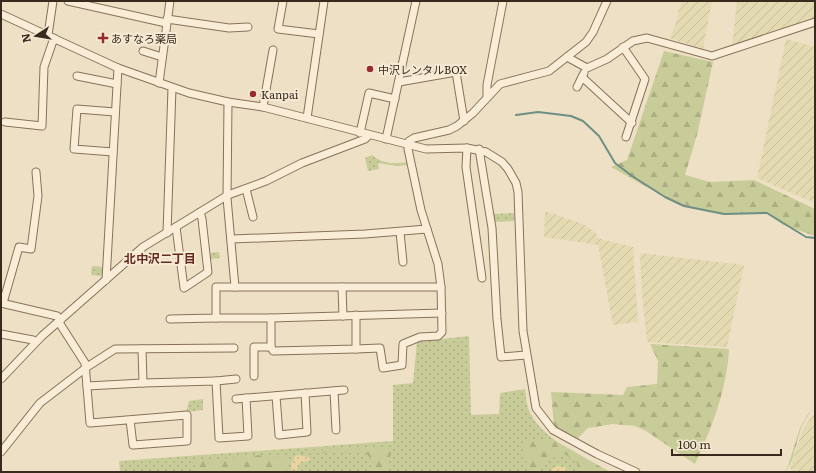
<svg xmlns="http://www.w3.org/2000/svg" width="816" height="473" viewBox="0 0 816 473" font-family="Literata,'Noto Sans JP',serif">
<defs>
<pattern id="farmland-furrows" width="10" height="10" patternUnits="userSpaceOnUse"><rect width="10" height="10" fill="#e3dab2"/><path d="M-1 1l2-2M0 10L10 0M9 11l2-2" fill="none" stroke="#c4bb99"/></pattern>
<pattern id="grass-dots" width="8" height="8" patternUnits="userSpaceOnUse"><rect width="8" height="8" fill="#c8cc98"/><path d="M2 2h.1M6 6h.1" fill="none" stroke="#adaf83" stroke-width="1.8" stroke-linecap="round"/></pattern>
<pattern id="forest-firs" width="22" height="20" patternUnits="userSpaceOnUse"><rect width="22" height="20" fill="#c8cc98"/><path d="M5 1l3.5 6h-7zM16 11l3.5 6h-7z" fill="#adaf83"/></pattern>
<pattern id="sand-dots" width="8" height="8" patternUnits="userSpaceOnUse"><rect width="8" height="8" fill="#e9d4a1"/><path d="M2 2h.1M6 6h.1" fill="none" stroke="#c9b68a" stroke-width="1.8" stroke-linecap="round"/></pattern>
</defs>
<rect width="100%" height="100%" fill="#eee0c4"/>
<g fill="url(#farmland-furrows)">
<path d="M681,1h31l-9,48 -33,-11 6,-15z"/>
<path d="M737,1h78v19l-83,27z"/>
<path d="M786,39l29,8v156l-58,-25z"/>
<path d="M545,211l38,13 13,9 1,5 36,9 5,75 -25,3 -15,-80 -54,-8z"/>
<path d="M640,253l104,12 -17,82 -80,-5 -5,-47z"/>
<path d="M815,412v60h-22l-3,-4 13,-39z"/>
</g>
<g fill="url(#grass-dots)">
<path d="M372,155c10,9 23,9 36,7v3l-12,1 -18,-3 1,6 -11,2 -3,-13z"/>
<path d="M514,213v8l-21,1 -1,-8z"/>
<path d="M219,252l1,6 -10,1v-6z"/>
<path d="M92,266l12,1v9l-13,-1z"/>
<path d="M469,336l2,79 28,-1 1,-21 25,-4c1,6 1,13 3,19 12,32 55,48 82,64h-490l-1,-11 274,-20v-56l20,-2 4,-41z"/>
<path d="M203,399v11l-17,2 3,-11z"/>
</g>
<g fill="url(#forest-firs)">
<path d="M664,51l49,11 -16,73 -12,40 25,7 44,-2 61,29v27l-32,-11 -17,-12 -43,1 -44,-9 -68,-38 16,-7z"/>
<path d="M650,344l79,5c-2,40 -17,79 -34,115l-49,-33 -11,-5 -22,-2 -25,4 -11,11 -23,-12 -3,-35 72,3 4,-8 30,-3 1,-23z"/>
<path d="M815,403l-14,25 -9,32 -6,12 14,-44z"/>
<path d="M554,440l56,32h-30l-3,-9 -12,-9 -13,4 -10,7 -2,7h-12l-5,-31z"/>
<path d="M390,447l2,4 -7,21h-14l3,-10 -9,-10 -69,1 1,-2z"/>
<path d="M263,455l26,3 -3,14h-90v-11z"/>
</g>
<g fill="url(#sand-dots)">
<path d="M298,455l11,2 1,3 -10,3 -4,8 -5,-2v-5l4,-8z"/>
<path d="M558,466l7,1 4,5h-18l2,-4z"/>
</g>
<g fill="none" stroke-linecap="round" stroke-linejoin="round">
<path stroke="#6d8f85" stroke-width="2" d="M516,115l22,-3 33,4 12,5 16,15 16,27 17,13 33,21 19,9 40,8 43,-1 39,24 9,1"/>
<defs>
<g id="minor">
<path d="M68,1l98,22"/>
<path d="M283,1l-5,28 41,5"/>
<path d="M1,14l117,54 71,25 39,9 35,5 163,42 41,-1 19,4 16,10 6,7 8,14 2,9 5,139 13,77 17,22 44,24 39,18"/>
<path d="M167,19l62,9 19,-1"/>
<path d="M48,35l5,-34"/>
<path d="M623,47l22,32 -19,58"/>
<path d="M143,51l19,6"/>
<path d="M567,57l20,11 20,-9 26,-18 14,-3 65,18 103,-34"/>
<path d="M77,76l40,8"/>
<path d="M582,77l50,46"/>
<path d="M399,82l57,-10 8,49"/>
<path d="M159,83l11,-82"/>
<path d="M577,87l7,-14"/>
<path d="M487,97v-12l16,-84"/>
<path d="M228,102l-1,96 8,89"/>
<path d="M263,107l10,-57"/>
<path d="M307,118l17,-117"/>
<path d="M5,122l37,4 2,-59 10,-29"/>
<path d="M360,133l9,-40 26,6"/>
<path d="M386,139l30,-138"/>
<path d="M467,148l-1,19 16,111"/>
<path d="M479,149l13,79 5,91 4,38 25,-2"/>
<path d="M113,152l-39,-3 3,-40 38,3"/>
<path d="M246,189l7,28"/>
<path d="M176,227l8,61 24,-16 -6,-53 -2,-7"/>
<path d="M400,232l3,30"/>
<path d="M167,233l5,-145"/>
<path d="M232,239l133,-5 62,-5"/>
<path d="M106,280l12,-212"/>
<path d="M342,287l1,29"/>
<path d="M1,303l56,13 3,3v5l25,39 5,60 97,-8v26l-54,4 -3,-25"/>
<path d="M3,303l16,-56 12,2 7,-53 -2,-24"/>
<path d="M216,318h55v29l2,4 83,-2v-34"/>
<path d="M271,318l171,-5"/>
<path d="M170,319l46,-1v-31h225"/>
<path d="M1,334l32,6 2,2"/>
<path d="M142,349l1,34 73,-2 3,57 29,-2 -2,-38"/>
<path d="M356,349l24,-1 3,20 19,-3 1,-21 17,-7 18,-1 4,-4 -1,-45 -3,-23 -17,-54 -13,-61 1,-8 5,-3 35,-8 8,-4 16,-13 27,-29 49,-13 37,-29 7,-10 14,-31"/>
<path d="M254,376v-29h17"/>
<path d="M1,379l41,-43 101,-89 85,-52 38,-14 36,-18 63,-24 4,-4"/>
<path d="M216,381l20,-2"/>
<path d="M87,386l56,-3"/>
<path d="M334,391l2,39"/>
<path d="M276,396l3,39 28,-3 -2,-39"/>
<path d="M236,399l108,-9"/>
<path d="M1,452l39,-49 47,-36 28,-18 119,-1"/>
</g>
</defs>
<use href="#minor" stroke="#88715b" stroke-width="9"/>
<use href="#minor" stroke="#f9edd7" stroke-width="7"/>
</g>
<g fill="#972b30" stroke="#f5ead4" stroke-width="1.5">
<path d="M101 32h4v4h4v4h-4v4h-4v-4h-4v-4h4z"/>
<circle cx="370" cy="69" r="4"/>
<circle cx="253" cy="94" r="4"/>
</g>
<g text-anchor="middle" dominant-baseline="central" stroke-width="4" stroke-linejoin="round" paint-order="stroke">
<g font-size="11" fill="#392a1e" stroke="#f5ead4" text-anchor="start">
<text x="111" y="38">あすなろ薬局</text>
<text x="378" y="69">中沢レンタルBOX</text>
<text x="261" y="94">Kanpai</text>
</g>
<g font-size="12" font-weight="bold" fill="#652a1e" stroke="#f5ead4">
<text x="160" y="258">北中沢二丁目</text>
</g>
</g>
<rect width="816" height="473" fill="none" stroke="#392a1e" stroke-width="4"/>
<g transform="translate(36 36) rotate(258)" stroke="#f5ead4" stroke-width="3" paint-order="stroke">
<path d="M0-3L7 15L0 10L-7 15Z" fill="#392a1e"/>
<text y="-6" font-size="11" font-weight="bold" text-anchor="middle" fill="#392a1e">N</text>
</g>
<path d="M672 449v6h109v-6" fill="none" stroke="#392a1e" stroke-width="2"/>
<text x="678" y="449" font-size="12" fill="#392a1e" stroke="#f5ead4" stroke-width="3" paint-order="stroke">100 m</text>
</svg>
